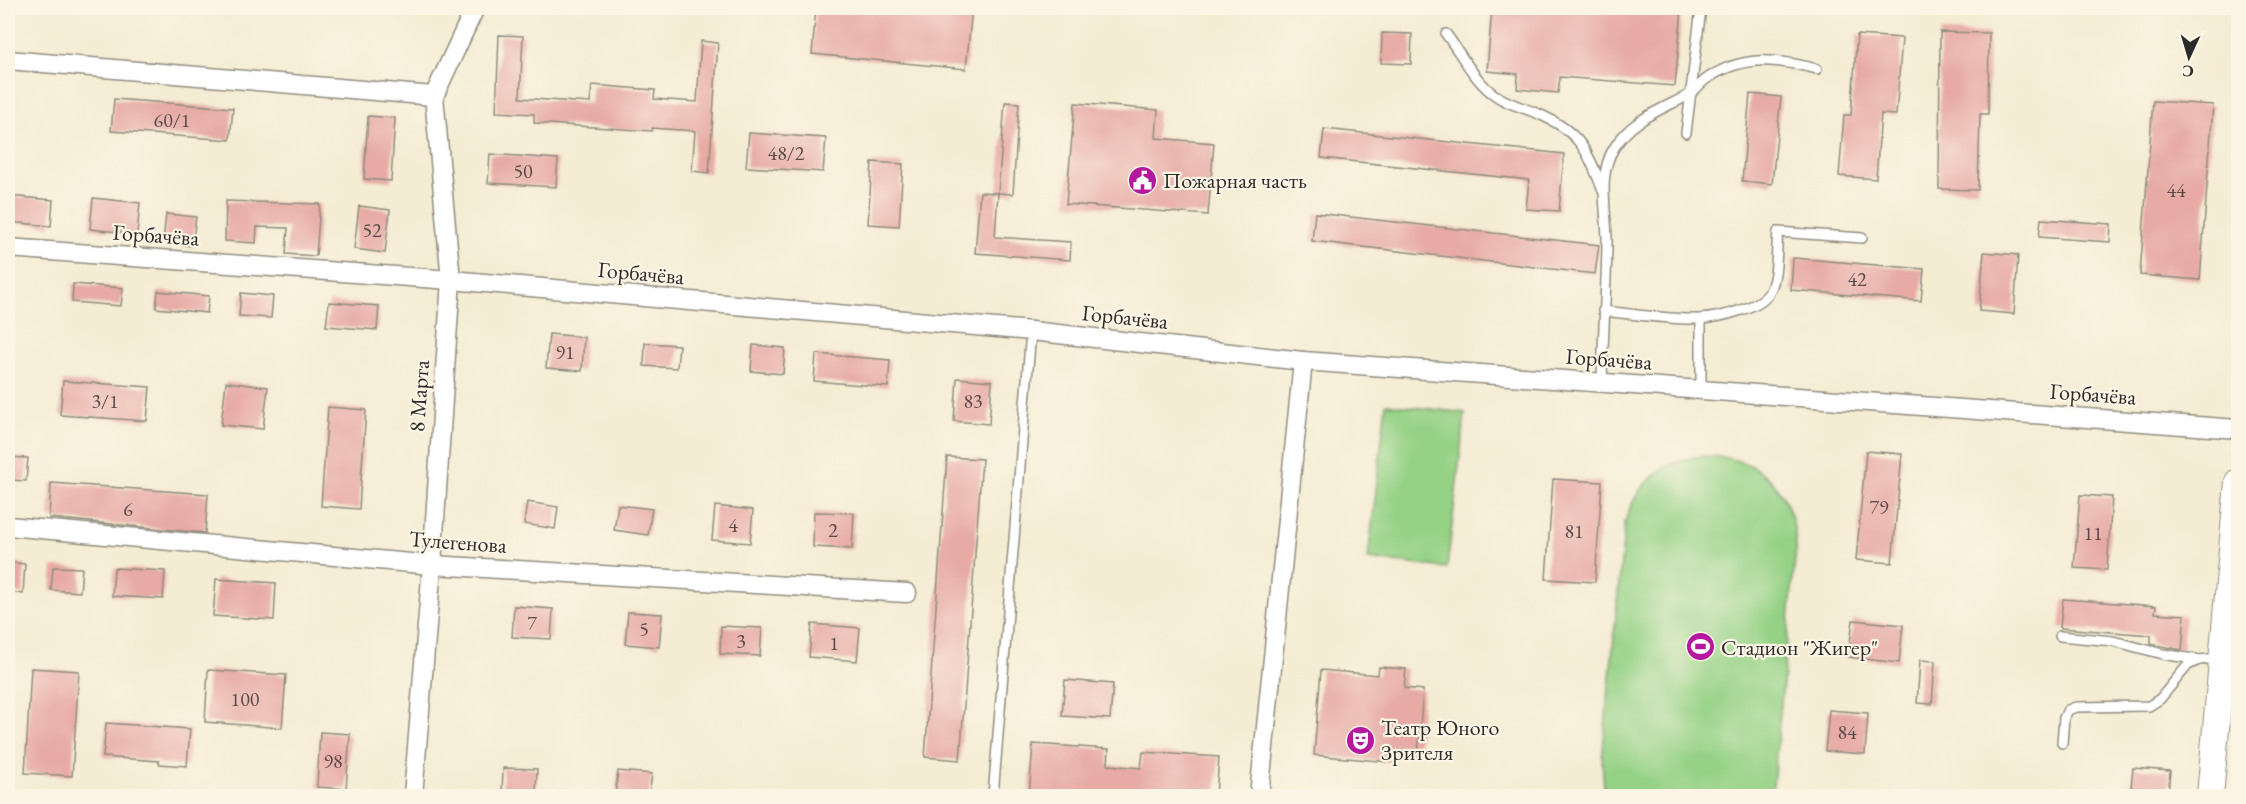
<svg xmlns="http://www.w3.org/2000/svg" width="2246" height="804" viewBox="0 0 2246 804" font-family="'EB Garamond',serif">
<rect width="100%" height="100%" fill="#fcf5e5"/>
<filter id="ink" filterUnits="userSpaceOnUse"><feTurbulence type="fractalNoise" baseFrequency=".0167" numOctaves="2"/><feDisplacementMap in="SourceGraphic" scale="12" xChannelSelector="R" yChannelSelector="G"/><feConvolveMatrix kernelMatrix="1 2 1 2 8 2 1 2 1" color-interpolation-filters="sRGB"/></filter>
<filter id="wash" filterUnits="userSpaceOnUse"><feTurbulence type="fractalNoise" baseFrequency=".008" numOctaves="4" result="noise"/><feDisplacementMap in="SourceGraphic" scale="24" xChannelSelector="R" yChannelSelector="G"/><feGaussianBlur stdDeviation="1.35" result="paint"/><feColorMatrix in="noise" values="0 0 0 0 0 0 0 0 0 0 0 0 0 0 0 0 0 1.4 0 .05"/><feComposite in="paint" operator="in"/></filter>
<g filter="url(#wash)">
<rect width="100%" height="100%" fill="#f4ecd3"/>
<g fill="#95d286" stroke="#607e58" stroke-width="1.5">
<path d="M1386,404l79,9 -18,155 -79,-9z"/>
<path d="M1702,456c58,-1 92,34 94,92l-23,238 -3,10h-163l-3,-8 -2,-28 23,-238c12,-39 36,-60 77,-66z"/>
</g>
<g id="blocks">
<g fill="#e7aaa5">
<path d="M816,8h156l-6,61 -154,-15z"/>
<path d="M1492,8h190l-7,78 -115,-9 -2,16 -41,-4 1,-15 -31,-3z"/>
<path d="M1940,32l49,1 -1,81h-8l-2,76 -39,-1z"/>
<path d="M1382,33l30,1 -1,30 -30,-1z"/>
<path d="M499,35l24,1 -3,62 70,5 2,-18 63,5 -1,9 43,3 4,-61 17,2 -9,130 -17,-2 3,-40 -43,-3v3l-118,-8v-9l-38,-2z"/>
<path d="M1857,35l45,3 -6,77 -15,-1 -5,65 -37,-3 5,-61h7z"/>
<path d="M1750,94l31,3 -9,87 -30,-3z"/>
<path d="M114,99l119,9 -3,32 -119,-9z"/>
<path d="M2153,101l60,4 -13,175 -60,-5z"/>
<path d="M1005,102l14,1 -6,91 -15,-1z"/>
<path d="M1075,103l83,7 -2,28 58,5 -6,72 -142,-11z"/>
<path d="M368,116l27,2 -4,63 -27,-2z"/>
<path d="M1324,129l240,25 -5,57 -33,-2 3,-29 -208,-22z"/>
<path d="M749,133l77,5 -3,34 -77,-5z"/>
<path d="M490,154l68,5 -2,28 -68,-4z"/>
<path d="M872,162l31,2 -4,62 -31,-2z"/>
<path d="M980,192l18,1 -3,44 76,5 -1,18 -95,-7z"/>
<path d="M8,196l45,4 -2,26 -43,-4z"/>
<path d="M93,198l47,5 -3,31 -47,-5z"/>
<path d="M226,201l94,3 -4,52 -30,-2 2,-26 -31,-1 -1,16 -31,-2z"/>
<path d="M359,206l31,4 -5,43 -31,-4z"/>
<path d="M1315,213l284,32 -4,29 -283,-33z"/>
<path d="M166,214l30,3 -4,29 -29,-4z"/>
<path d="M2041,219l70,5 -1,18 -71,-5z"/>
<path d="M1984,252l34,3 -4,59 -35,-3z"/>
<path d="M1793,258l131,11 -3,32 -130,-11z"/>
<path d="M73,284l50,4 -2,18 -49,-4z"/>
<path d="M158,291l51,5 -2,17 -51,-5z"/>
<path d="M241,293l32,3 -2,22 -32,-2z"/>
<path d="M329,302l50,4 -2,24 -51,-4z"/>
<path d="M549,334l35,3 -2,34 -36,-3z"/>
<path d="M645,343l34,2 -2,23 -33,-2z"/>
<path d="M753,345l32,3 -2,26 -32,-3z"/>
<path d="M816,354l74,6 -2,27 -74,-6z"/>
<path d="M957,378l35,3 -3,43 -35,-3z"/>
<path d="M63,381l87,6 -3,34 -87,-6z"/>
<path d="M226,382l42,5 -5,42 -42,-4z"/>
<path d="M328,407l38,3 -7,99 -38,-3z"/>
<path d="M1866,451l36,3 -10,109 -36,-3z"/>
<path d="M8,457l20,1 -2,23 -18,-1z"/>
<path d="M947,457l35,2 -22,301 -35,-3z"/>
<path d="M1553,479l49,3 -7,100 -49,-3z"/>
<path d="M51,483l157,11 -3,39 -156,-15z"/>
<path d="M2080,495l32,2 -5,73 -33,-2z"/>
<path d="M527,502l31,5 -3,22 -31,-5z"/>
<path d="M618,505l34,4 -4,26 -34,-5z"/>
<path d="M715,506l38,4 -3,33 -38,-3z"/>
<path d="M814,512l40,1 -2,36 -39,-2z"/>
<path d="M8,562l17,2 -2,30 -15,-2z"/>
<path d="M53,567l29,1 -2,24 -29,-2z"/>
<path d="M114,568l51,3 -2,28 -51,-3z"/>
<path d="M216,579l60,4 -2,37 -61,-4z"/>
<path d="M2063,599l93,7 -1,7 30,2 -3,35 -31,-6v-9l-91,-7z"/>
<path d="M514,606l39,3 -2,30 -39,-2z"/>
<path d="M628,612l34,2 -3,33 -34,-3z"/>
<path d="M1853,620l50,5 -4,38 -51,-6z"/>
<path d="M812,624l48,4 -3,33 -48,-4z"/>
<path d="M721,626l41,2 -2,28 -40,-2z"/>
<path d="M1920,660l15,1 -3,43 -15,-1z"/>
<path d="M1379,667l27,2 -2,19 19,2 -5,65 -27,-2 -1,9 -76,-7 7,-85 57,5z"/>
<path d="M31,668l48,3 -7,105 -47,-3z"/>
<path d="M208,670l78,5 -4,53 -77,-6z"/>
<path d="M1065,680l48,4 -3,35 -48,-3z"/>
<path d="M1829,710l39,3 -3,41 -40,-3z"/>
<path d="M106,723l84,6 -3,37 -28,-2v-3l-56,-4z"/>
<path d="M320,732l30,2 -4,55 -29,-2z"/>
<path d="M1033,744l76,5 -1,16 33,3 2,-16 76,5 -3,39h-187z"/>
<path d="M503,768l34,1 -1,27h-34z"/>
<path d="M2133,768l37,3 -2,25h-38z"/>
<path d="M618,771l34,3 -3,22h-34z"/>
</g>
</g>
</g>
<g filter="url(#ink)">
<use href="#blocks" fill-opacity="0" stroke="#908c7f" stroke-width="1.5"/>
<g fill="none" stroke-linecap="round" stroke-linejoin="round">
<defs>
<g id="service">
<path d="M1446,34c13,17 31,50 49,61 14,10 31,13 46,20 40,18 47,37 62,76"/>
<path d="M1686,133l15,-125"/>
<path d="M1603,311c31,3 66,9 97,8 17,-1 62,-11 70,-28 8,-17 6,-41 8,-59l84,6"/>
<path d="M1602,383c1,-46 4,-91 5,-137 1,-32 -11,-69 7,-98 17,-28 46,-38 73,-52 8,-5 13,-13 21,-18 36,-24 70,-19 109,-9"/>
<path d="M1701,389v-70"/>
<path d="M2060,636l53,5 50,13 36,6"/>
<path d="M2062,743l2,-25 4,-8 8,-3 73,-1 11,-7 28,-34 11,-5 21,-2"/>
<path d="M993,796l38,-465"/>
</g>
<g id="minor">
<path d="M8,60l426,36"/>
<path d="M8,248l443,32 580,51 272,30 935,68"/>
<path d="M8,526l424,39 475,28"/>
<path d="M413,796l19,-231 19,-285 -17,-184 41,-88"/>
<path d="M1259,796l44,-435"/>
</g>
<path id="secondary" d="M2210,796l28,-314"/>
</defs>
<use href="#service" stroke="#908c7f" stroke-width="12"/>
<use href="#minor" stroke="#908c7f" stroke-width="21"/>
<use href="#secondary" stroke="#908c7f" stroke-width="28"/>
<use href="#service" stroke="#fff" stroke-width="9"/>
<use href="#minor" stroke="#fff" stroke-width="18"/>
<use href="#secondary" stroke="#fff" stroke-width="26"/>
</g>
</g>
<defs>
<symbol id="civic-disc" viewBox="-11 -11 22 22"><circle r="9.5" fill="#b5179e" stroke="#fcf5e5"/><path d="M-.6-6.5H3V-4.5H.6V-3L4-1V1h2V6H-6V1h2V-1L-.6-3ZM-1.2 2.5V6h2.4V2.5Z" fill="#fff"/></symbol>
<symbol id="stadium-disc" viewBox="-11 -11 22 22"><circle r="9.5" fill="#b5179e" stroke="#fcf5e5"/><path d="M0-5a6.5 5 0 1 0 0 10a6.5 5 0 1 0 0-10ZM-3.5-1.8h7v3.6h-7Z" fill="#fff"/></symbol>
<symbol id="theatre-disc" viewBox="-11 -11 22 22"><circle r="9.5" fill="#b5179e" stroke="#fcf5e5"/><path d="M-5-5.5Q0-4 5-5.5V0Q5 5 0 6Q-5 5-5 0ZM-3.3-2.5H-1v1.5H-3.3ZM1-2.5H3.3v1.5H1ZM-2.8 1Q0 5.5 2.8 1Z" fill="#fff"/></symbol>
</defs>
<g fill-rule="evenodd">
<use href="#civic-disc" x="1126" y="164" width="33" height="33"/>
<use href="#stadium-disc" x="1684" y="630" width="33" height="33"/>
<use href="#theatre-disc" x="1344" y="724" width="33" height="33"/>
</g>
<g text-anchor="middle" dominant-baseline="central" stroke-width="4.5" stroke-linejoin="round" paint-order="stroke">
<g font-size="20" fill="#5a4b4a">
<text x="172" y="120">60/1</text>
<text x="786" y="153">48/2</text>
<text x="523" y="171">50</text>
<text x="2176" y="190">44</text>
<text x="372" y="230">52</text>
<text x="1857" y="279">42</text>
<text x="565" y="352">91</text>
<text x="105" y="401">3/1</text>
<text x="973" y="401">83</text>
<text x="1879" y="507">79</text>
<text x="128" y="509">6</text>
<text x="733" y="525">4</text>
<text x="833" y="530">2</text>
<text x="1574" y="531">81</text>
<text x="2093" y="533">11</text>
<text x="532" y="623">7</text>
<text x="644" y="629">5</text>
<text x="741" y="641">3</text>
<text x="834" y="643">1</text>
<text x="245" y="699">100</text>
<text x="1847" y="732">84</text>
<text x="333" y="761">98</text>
</g>
<g font-size="22" fill="#2b2b2b" stroke="#fcf5e5" text-anchor="start">
<text x="1163" y="180">Пожарная часть</text>
<text x="1721" y="647">Стадион "Жигер"</text>
<text x="1381" y="727">Театр Юного<tspan x="1381" dy="25">Зрителя</tspan></text>
</g>
<g font-size="22" fill="#2b2b2b" stroke="#fcf5e5">
<text transform="translate(156 235) rotate(4)">Горбачёва</text>
<text transform="translate(641 273) rotate(5)">Горбачёва</text>
<text transform="translate(1125 317) rotate(6)">Горбачёва</text>
<text transform="translate(1609 359) rotate(4)">Горбачёва</text>
<text transform="translate(2093 394) rotate(4)">Горбачёва</text>
<text transform="translate(419 396) rotate(-86)">8 Марта</text>
<text transform="translate(458 542) rotate(4)">Тулегенова</text>
</g>
</g>
<rect width="2246" height="804" fill="none" stroke="#fcf5e5" stroke-width="30"/>
<g transform="translate(2189 57) rotate(184)" stroke="#fcf5e5" stroke-width="4.5" paint-order="stroke">
<path d="M0-4.5L10 22L0 15L-10 22Z" fill="#2b2b2b"/>
<text y="-9" font-size="16" font-weight="bold" text-anchor="middle" fill="#2b2b2b">С</text>
</g>
</svg>
